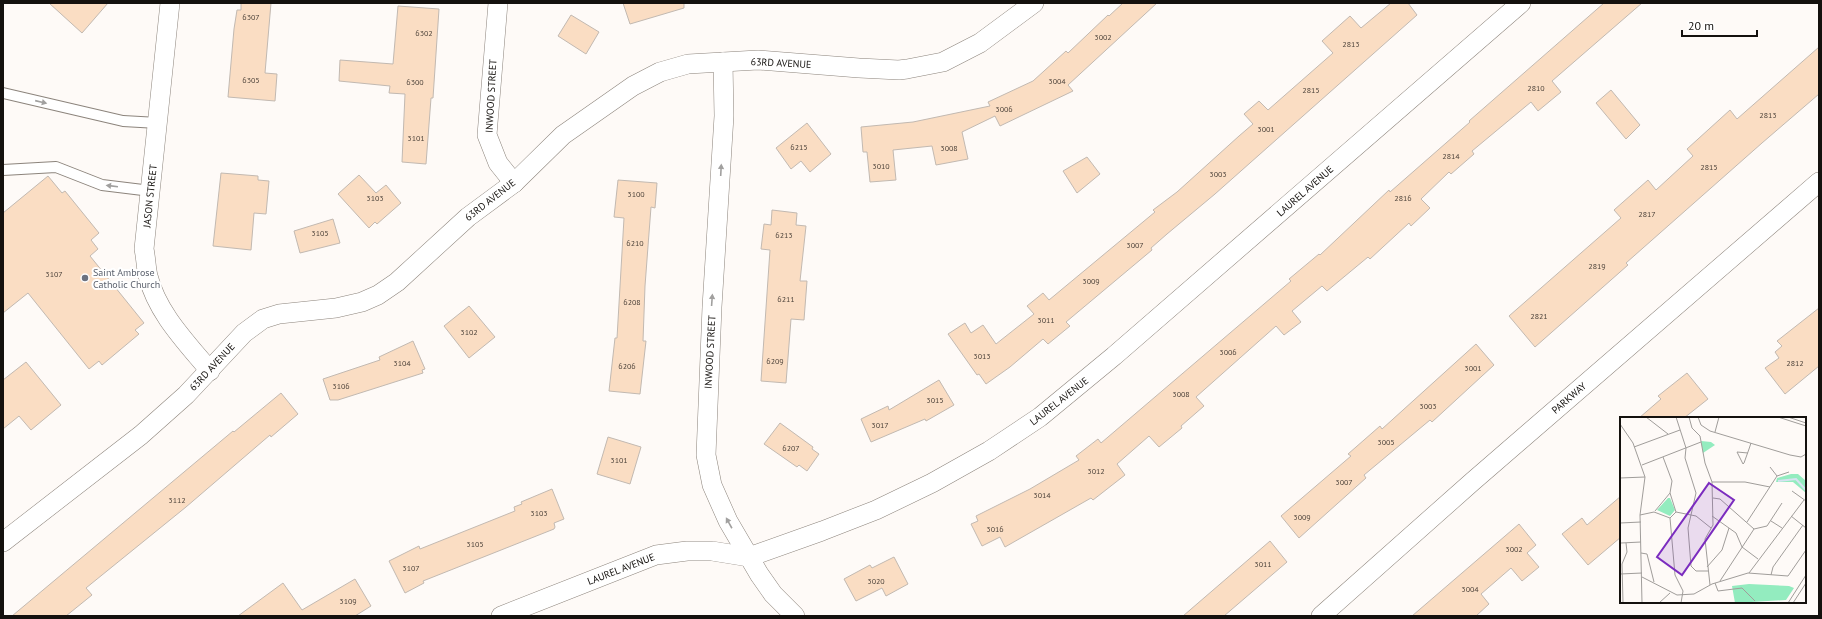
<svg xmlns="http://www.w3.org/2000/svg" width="1822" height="619" viewBox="0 0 1822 619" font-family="'PT Sans',sans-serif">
<rect width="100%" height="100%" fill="#fefaf7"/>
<g fill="#faddc3" stroke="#c2b9b1">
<path d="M49,3h59l-26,30z"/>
<path d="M241,3h30l-6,70 12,1 -2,27 -47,-4 6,-68 3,-19h4z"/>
<path d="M623,3h61v5l-54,16z"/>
<path d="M1123,3h34l-89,82 5,6 -73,35 -5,-10 -33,16 6,27 -32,6 -4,-19 -39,4 3,30 -26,2 -3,-30h-4l-2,-25 52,-5 77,-16 -2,-4 45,-21 33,-30 2,2 40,-38 1,1z"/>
<path d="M1391,3h17l9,12 -202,179 -48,40 -16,14 1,2 -86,72 4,4 -22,18 -5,-5 -33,28 -24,17 -7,-10 -2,1 -29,-41 17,-11 6,10 12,-8 13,19 38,-30 -7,-8 16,-13 6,7 106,-88 -2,-2 24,-18 62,-56 14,-12 -9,-10 15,-13 9,9 65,-57 -11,-12 28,-25 11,12z"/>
<path d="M1604,3h38l-90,78 9,11 -23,19 -7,-9 -59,49 2,3 -23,20 -2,-2 -28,27 9,9 -19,18 -2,-3 -39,36 -2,-2 -41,34 -5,-5 -30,25 9,11 -17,13 -8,-9 -80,71 8,9 -23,20 1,2 -23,19 -10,-11 -32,28 8,11 -32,25 -2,-2 -86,49 -5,-10 -18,9 -11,-22 7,-3 -2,-5 54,-27 49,-29 -3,-4 22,-17 3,4 190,-162 -2,-2 30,-25 1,1 69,-65 1,2 80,-70 -1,-1z"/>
<path d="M398,6l41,3 -6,89h-2l-5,66 -24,-2 3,-68 -16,-1 1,-7 -51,-5 1,-21 53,4z"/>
<path d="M571,15l28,17 -13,22 -28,-18z"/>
<path d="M1819,47v47l-57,49 -136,120 2,2 -93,82 -26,-31 112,-98 -7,-8 34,-30 8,10 37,-34 -6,-7 43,-39 7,9z"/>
<path d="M1611,90l29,35 -14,14 -30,-36z"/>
<path d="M807,123l24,31 -21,18 -9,-11 -10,8 -15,-21z"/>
<path d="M1087,157l13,17 -23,19 -14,-22z"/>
<path d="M221,173l37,3v4l11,1 -3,33 -12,-1 -3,37 -38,-4z"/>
<path d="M359,175l17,18 10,-8 15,18 -24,21 -2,-2 -6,6 -31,-34z"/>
<path d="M48,176l14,17 3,-2 34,42 -8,7 7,9 -8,7 54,67 -9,7 4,4 -37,31 -3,-4 -10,8 -61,-76 -25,20v-100z"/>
<path d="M618,180l39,3 -2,25 -4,-1 -6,79 -2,55h3l-6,53 -31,-3 6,-53h2l7,-120 -10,-1z"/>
<path d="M772,210l25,3 -1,12 10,1 -6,55h7l-3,39 -13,-1 -5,64 -25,-2 9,-131 -9,-1 3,-25 7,1z"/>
<path d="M333,219l7,24 -40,10 -6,-22z"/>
<path d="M469,306l26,31 -26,21 -25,-32z"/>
<path d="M1819,308v58l-34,28 -20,-26 14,-10 -4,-6 7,-6 -5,-5z"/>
<path d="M413,341l12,28 -3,1 1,3 -85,27h-8l-7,-21 57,-19 -1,-3z"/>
<path d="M1476,344l18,21 -62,57 -2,-2 -66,55 2,3 -67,60 -18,-22 70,-60 -3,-2 32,-28 2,3z"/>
<path d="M26,362l35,43 -30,25 -12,-14 -16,13v-49z"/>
<path d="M1687,373l21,26 -24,19h-45l22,-19 -3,-3z"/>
<path d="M939,380l15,25 -28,16 -1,-2 -54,23 -10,-23 27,-13 1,4z"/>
<path d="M281,393l17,21 -27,23 -1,-2 -84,72 -100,81 6,7 -26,21h-54l221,-185 1,1z"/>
<path d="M780,423l33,24 -1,2 7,5 -12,17 -8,-6 -2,2 -33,-23z"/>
<path d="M608,437l33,10 -11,37 -33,-10z"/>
<path d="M552,489l12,30 -10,4 1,4 -1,2 -131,52 1,2 -19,10 -16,-32 30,-15 1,3 95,-38 -1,-4 8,-3 -1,-2z"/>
<path d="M1621,496v41l-33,28 -26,-31 20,-16 5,7z"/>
<path d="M1519,524l17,21 -9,8 12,14 -17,14 -11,-13 -30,26 8,10 -13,12h-64z"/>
<path d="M1270,541l17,21 -63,54h-41z"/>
<path d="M894,557l14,27 -22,12 -4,-8 -26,13 -12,-22 26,-14 2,3z"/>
<path d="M355,579l16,27 -16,10h-117l45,-33 19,27z"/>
</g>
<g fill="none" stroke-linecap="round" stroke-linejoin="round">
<defs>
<g id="lane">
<path d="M3,93l120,28 35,2"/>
<path d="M3,170l53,-3 46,18 49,6"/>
</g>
<g id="street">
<path d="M170,3l-26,246c2,9 2,19 4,27 9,37 39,67 62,95"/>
<path d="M498,3l-11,132 11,28 16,20"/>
<path d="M723,62l1,54 -12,191 -6,148 6,30 16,36 31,53 14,20 22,22"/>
<path d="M3,542l138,-107 45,-40 58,-62 19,-14 16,-5 57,-6 26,-6 16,-7 19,-13 71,-65 46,-34 49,-48 70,-49 27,-14 28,-8 70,-4 101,8 40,2 8,-1 36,-7 37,-19 54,-40"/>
<path d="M501,616l155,-61 31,-4h25l37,6 73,-26 54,-21 56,-27 57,-32 51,-34 74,-61 407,-353"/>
<path d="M1321,616l151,-134 347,-300"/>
</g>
</defs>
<use href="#lane" stroke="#8c847c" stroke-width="12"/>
<use href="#street" stroke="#8c847c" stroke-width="20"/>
<use href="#lane" stroke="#fff" stroke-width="10"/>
<use href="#street" stroke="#fff" stroke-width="19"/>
</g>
<defs><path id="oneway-solid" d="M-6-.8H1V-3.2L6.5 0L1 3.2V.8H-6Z"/></defs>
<g fill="#a1a09f">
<use href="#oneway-solid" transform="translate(41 102) rotate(13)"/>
<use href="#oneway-solid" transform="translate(721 170) rotate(-87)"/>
<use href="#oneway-solid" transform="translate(112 186) rotate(-173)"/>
<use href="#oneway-solid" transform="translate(712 300) rotate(-86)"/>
<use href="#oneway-solid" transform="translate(729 523) rotate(-119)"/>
</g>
<circle fill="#6b7280" stroke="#fff" stroke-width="1.5" cx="85" cy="278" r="4"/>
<g text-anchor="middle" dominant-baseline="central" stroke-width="4" stroke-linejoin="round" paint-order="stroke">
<g font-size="8" fill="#4e443b">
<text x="251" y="17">6307</text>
<text x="424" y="33">6302</text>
<text x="1103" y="37">3002</text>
<text x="1351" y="44">2813</text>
<text x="251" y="80">6305</text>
<text x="1057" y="81">3004</text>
<text x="415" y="82">6300</text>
<text x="1536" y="88">2810</text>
<text x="1311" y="90">2815</text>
<text x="1004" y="109">3006</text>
<text x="1768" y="115">2813</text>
<text x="1266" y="129">3001</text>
<text x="416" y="138">3101</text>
<text x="799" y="147">6215</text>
<text x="949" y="148">3008</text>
<text x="1451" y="156">2814</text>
<text x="881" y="166">3010</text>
<text x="1709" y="167">2815</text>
<text x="1218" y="174">3003</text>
<text x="636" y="194">3100</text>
<text x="375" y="198">3103</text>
<text x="1403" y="198">2816</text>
<text x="1647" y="214">2817</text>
<text x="320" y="233">3105</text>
<text x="784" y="235">6213</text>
<text x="635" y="243">6210</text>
<text x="1135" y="245">3007</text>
<text x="1597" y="266">2819</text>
<text x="54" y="274">3107</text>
<text x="1091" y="281">3009</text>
<text x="786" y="299">6211</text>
<text x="632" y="302">6208</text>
<text x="1539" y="316">2821</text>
<text x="1046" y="320">3011</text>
<text x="469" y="332">3102</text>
<text x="1228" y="352">3006</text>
<text x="982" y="356">3013</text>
<text x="775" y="361">6209</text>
<text x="402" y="363">3104</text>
<text x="1795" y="363">2812</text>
<text x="627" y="366">6206</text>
<text x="1473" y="368">3001</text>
<text x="341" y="386">3106</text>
<text x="1181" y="394">3008</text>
<text x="935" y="400">3015</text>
<text x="1428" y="406">3003</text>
<text x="880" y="425">3017</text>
<text x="1386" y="442">3005</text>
<text x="791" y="448">6207</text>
<text x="619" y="460">3101</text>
<text x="1096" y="471">3012</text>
<text x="1344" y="482">3007</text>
<text x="1042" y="495">3014</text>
<text x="177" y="500">3112</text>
<text x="539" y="513">3103</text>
<text x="1302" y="517">3009</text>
<text x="995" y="529">3016</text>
<text x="475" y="544">3105</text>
<text x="1514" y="549">3002</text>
<text x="1263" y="564">3011</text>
<text x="411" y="568">3107</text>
<text x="876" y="581">3020</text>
<text x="1470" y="589">3004</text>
<text x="348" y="601">3109</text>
</g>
<g font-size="10" fill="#14110e" stroke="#fff">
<text transform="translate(781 63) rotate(3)">63RD AVENUE</text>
<text transform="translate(491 96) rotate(-87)">INWOOD STREET</text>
<text transform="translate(1305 191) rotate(-41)">LAUREL AVENUE</text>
<text transform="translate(150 196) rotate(-84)">JASON STREET</text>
<text transform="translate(490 200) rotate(-38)">63RD AVENUE</text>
<text transform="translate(710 352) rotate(-87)">INWOOD STREET</text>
<text transform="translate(212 367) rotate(-47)">63RD AVENUE</text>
<text transform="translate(1569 398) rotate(-41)">PARKWAY</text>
<text transform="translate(1059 401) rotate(-38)">LAUREL AVENUE</text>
<text transform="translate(621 569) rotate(-21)">LAUREL AVENUE</text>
</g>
<g font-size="10" fill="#5b616d" stroke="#fff" text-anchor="start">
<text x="93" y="272">Saint Ambrose<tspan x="93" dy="12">Catholic Church</tspan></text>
</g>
</g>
<g transform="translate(1620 417)">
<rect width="186" height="186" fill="#fefaf7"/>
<path d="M81,24l10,1 4,3 -12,8zM171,57h7l8,7v12l-13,-11h-17l1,-4zM48,81h2l5,12 -5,6 -13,-6zM129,167l40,2 5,2 -8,12 -51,3 -3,-17z" fill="#93ecbf"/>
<path fill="none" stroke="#d6e2f1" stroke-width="2" d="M158,64l18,-2 10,11"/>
<path fill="none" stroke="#a09d9a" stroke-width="1" d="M26,0l22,17M56,0l10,31 -1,10 11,35 -8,35 3,38 5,5h12M69,0l3,11 8,8 5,27 7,19 1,43 -8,14 5,46M78,0l3,8 9,6 80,24 11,2 5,-3M158,0l28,9M168,0l18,6M0,7l13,19 12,34 -5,38 2,88M95,15l4,-15M14,30l46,-17M128,36l-11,-1 6,12 1,-1 5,-14 2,-6M43,40l9,24 -2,12 6,19M22,48l59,-23M150,50l7,9 12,-4M0,61l25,-1M92,65h33l25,5M172,74l14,10M93,81l7,1 34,30M35,94l15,-18M56,95l20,4 15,12M20,98l14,-3 16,6 6,-6M92,99l24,17 6,14 16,12M171,99l15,12M50,101l5,57 8,16 -2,12M151,104l11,7M127,105l30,-46M0,106l21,-1M134,112l13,-3 15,-23M1,126l20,-1M21,136l6,1 7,28M87,150l15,-17 7,-22M129,156l55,-73M0,157l22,-1M151,158l2,-8 30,-42M22,160l35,18 17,-1 18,-10 36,-11 40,3 18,-26M100,164l34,-52M95,166l3,8 24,-3 13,13M3,186l-1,-39 5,-12 -1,-9M39,186l11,-10M168,186l18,-28M173,186l13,-20"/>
<path fill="#7b2cbf" fill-opacity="0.15" stroke="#7b2cbf" stroke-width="2" d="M89,66l25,17 -52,75 -25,-18z"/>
<rect width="186" height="186" fill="none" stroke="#14110e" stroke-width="2"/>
</g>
<rect width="1822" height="619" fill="none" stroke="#14110e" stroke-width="8"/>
<path d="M1682 30v6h75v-6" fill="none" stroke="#14110e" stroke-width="2"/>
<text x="1688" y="30" font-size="12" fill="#14110e" stroke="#ffffff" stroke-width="3" paint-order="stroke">20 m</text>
</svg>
